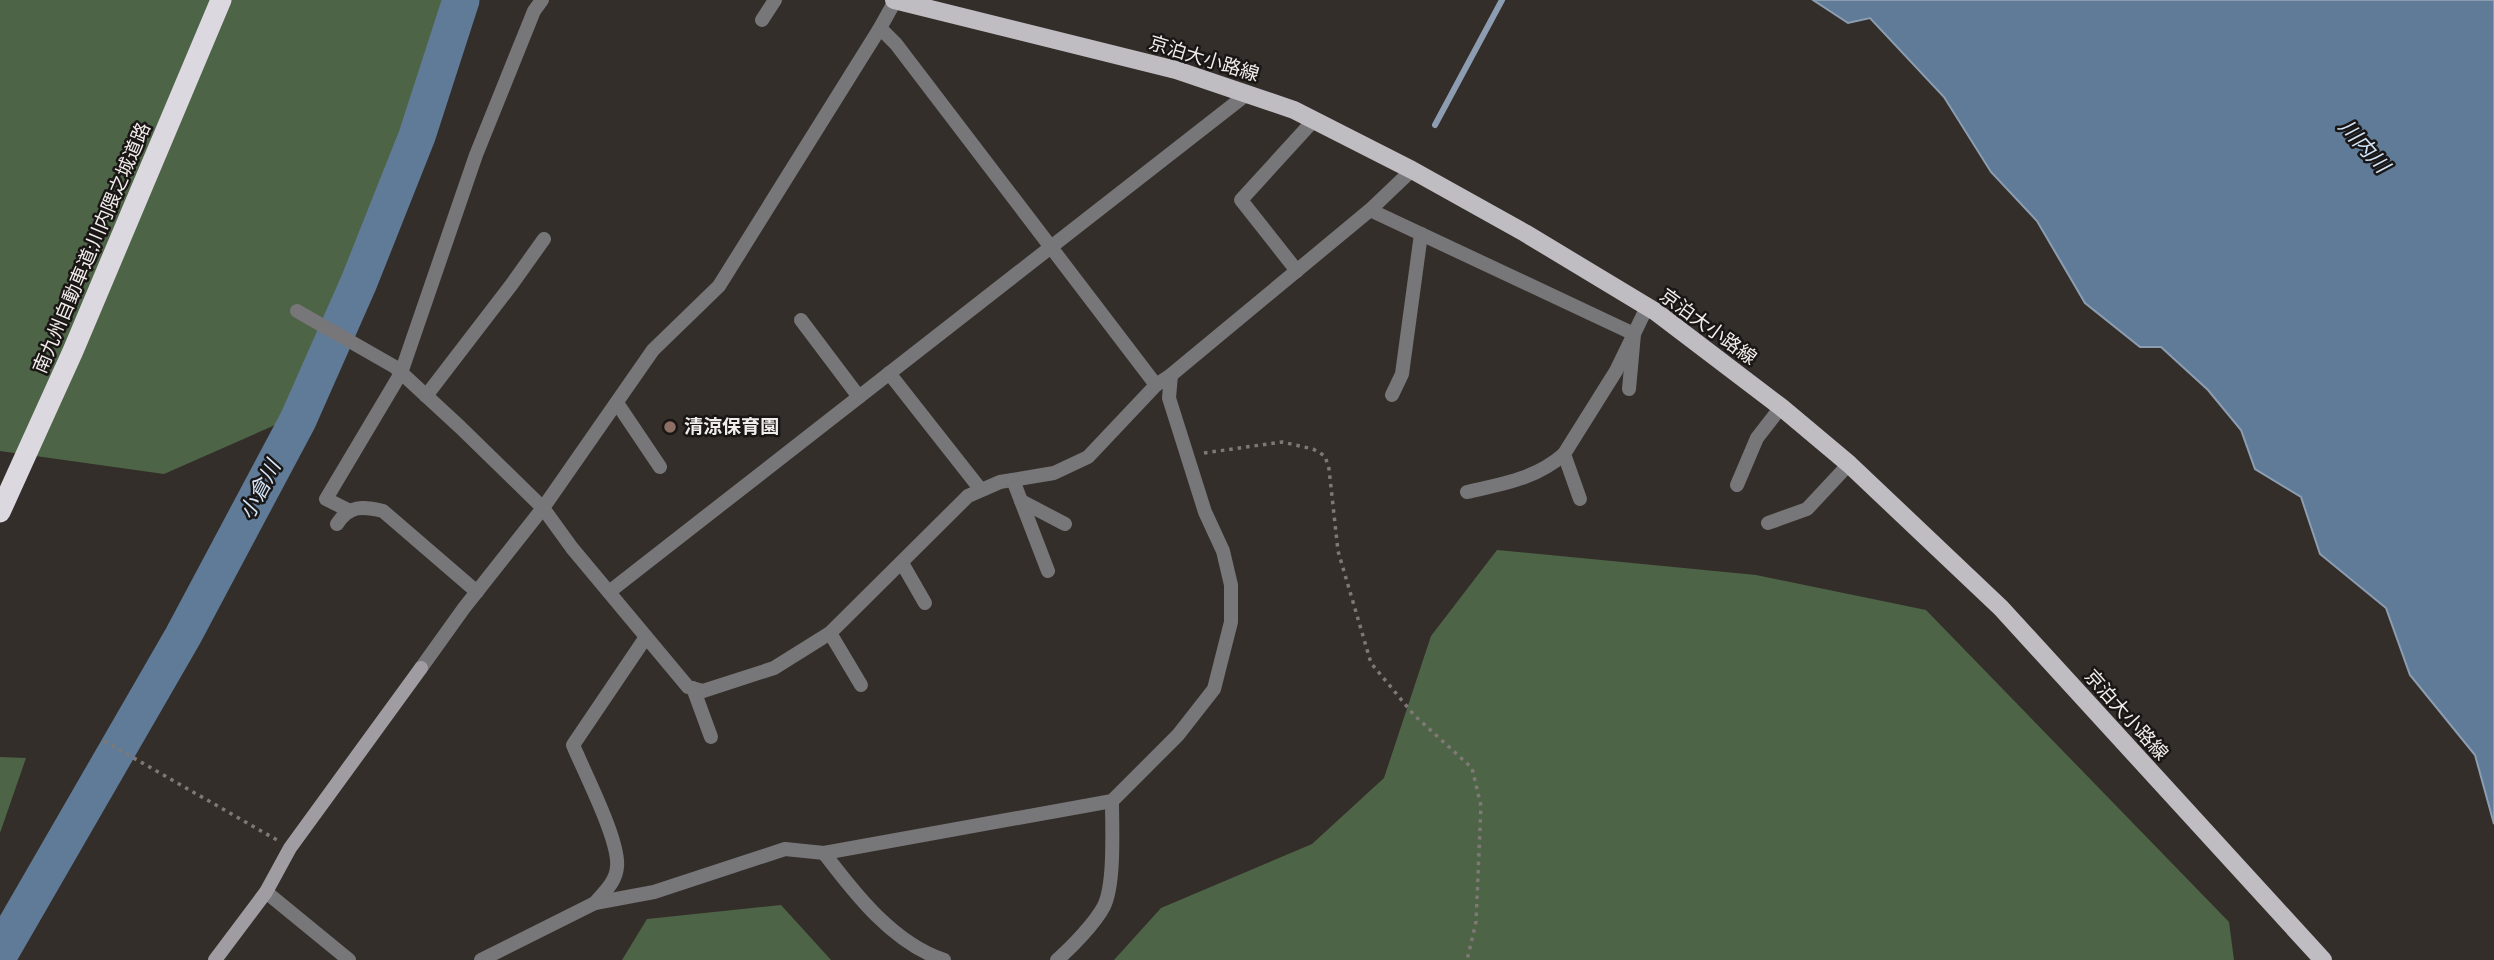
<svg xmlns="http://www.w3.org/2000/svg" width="2494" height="960" viewBox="0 0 2494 960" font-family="'Nunito Sans','Noto Sans JP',sans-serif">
<rect width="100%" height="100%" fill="#342e2a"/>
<g fill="#4e6446">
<path d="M0,0h455l-146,410 -145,64 -164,-23z"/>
<path d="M1497,550l259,25 170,35 303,312 5,38h-1120l47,-52 151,-64 72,-66 47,-142z"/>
<path d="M0,757l26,1 -26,75z"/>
<path d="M781,905l50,55h-209l25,-41z"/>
</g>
<path fill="#607b98" stroke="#8c9db1" stroke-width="2" d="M1813,0h681v824l-19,-69 -65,-80 -24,-67 -66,-54 -19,-57 -46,-28 -14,-39 -33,-40 -47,-43h-21l-55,-44 -48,-82 -46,-49 -47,-75 -74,-79 -22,5z"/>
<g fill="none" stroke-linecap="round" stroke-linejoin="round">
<path stroke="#8c9db1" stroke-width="6" d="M1435,125l67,-125"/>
<path stroke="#607b98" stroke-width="37" d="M0,953l183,-317 115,-216 61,-138 58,-146 44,-136"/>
<g stroke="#7e7976" stroke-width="3.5" stroke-dasharray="3.5 5" stroke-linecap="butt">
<path d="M1204,453l78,-11 31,7 12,7 4,13 9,82 33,112 43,52 58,53 9,38 -5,116 -9,38"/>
<path d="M104,741l173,99"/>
</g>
<g stroke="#777679" stroke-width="14">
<path d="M762,20l13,-20"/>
<path d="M880,28l16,16 260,341"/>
<path d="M1370,210l264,124 -5,55"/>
<path d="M1297,271l-56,-71 73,-80"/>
<path d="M297,311l98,56 65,60 83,81 29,40 116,139 15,4 71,-23 56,-35 138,-137 32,-14 54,-9 34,-16 68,-72 15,-10 199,-165 42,-40"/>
<path d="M801,320l58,77"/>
<path d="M889,373l92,117"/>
<path d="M1392,395l10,-21 19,-140"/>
<path d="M426,396l86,-112 32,-45"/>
<path d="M617,403l43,64"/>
<path d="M1013,480l35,91"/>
<path d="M1737,485l20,-47 24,-31"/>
<path d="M1467,492c35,-8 69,-13 97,-38"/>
<path d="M1580,499l-16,-45 52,-83 31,-64"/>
<path d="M1021,501l44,23"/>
<path d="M350,511l-24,-12 75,-126 75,-218 58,-144 8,-11"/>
<path d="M1768,523l39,-14 42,-45"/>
<path d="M337,524c12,-19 26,-18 46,-13l94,81"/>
<path d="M902,563l23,40"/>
<path d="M609,592l638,-498"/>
<path d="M830,633l31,52"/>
<path d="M421,668l43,-60 79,-100 110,-158 66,-64 161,-258 15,-27"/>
<path d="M693,688l18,49"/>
<path d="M824,853c31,41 69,90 120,107"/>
<path d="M266,892l83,68"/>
<path d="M595,903c9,-11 21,-21 22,-36 3,-26 -33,-95 -44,-122l73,-108"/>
<path d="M481,960l114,-57 59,-11 131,-43 39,4 288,-52 66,-66 36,-46 17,-67v-37l-8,-34 -18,-39 -36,-114 2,-23"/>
<path d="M1057,960c14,-12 39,-38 47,-54 11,-23 8,-78 8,-105"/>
</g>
<path stroke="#a09da2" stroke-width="14" d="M215,960l51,-68 24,-44 131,-180"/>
<path stroke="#bfbcc2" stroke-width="18" d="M894,0l282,70 118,40 118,60 113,63 131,79 125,95 68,57 152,144 322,352"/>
<path stroke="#dbd8e0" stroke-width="21" d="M0,512l73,-161 148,-351"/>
</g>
<circle fill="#8d6e63" stroke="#191615" stroke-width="2.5" cx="670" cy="427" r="7"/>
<g text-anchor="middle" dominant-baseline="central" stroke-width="5" stroke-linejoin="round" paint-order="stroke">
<g font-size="19" fill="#f1edea" stroke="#191615">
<text transform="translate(1204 59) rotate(17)">京泊大小路線</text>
<text transform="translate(92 248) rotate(-67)">南九州自動車道;川内隈之城道路</text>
<text transform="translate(1708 327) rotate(36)">京泊大小路線</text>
<text transform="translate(2126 715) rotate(48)">京泊大小路線</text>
</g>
<g font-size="19" font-weight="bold" fill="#f1edea" stroke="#191615" text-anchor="start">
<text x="684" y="427">清涼保育園</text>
</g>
<g font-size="21" font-style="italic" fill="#d2e5f9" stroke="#191615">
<text transform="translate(2364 146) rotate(48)">川内川</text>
<text transform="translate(260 490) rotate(-62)">小倉川</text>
</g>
</g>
</svg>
